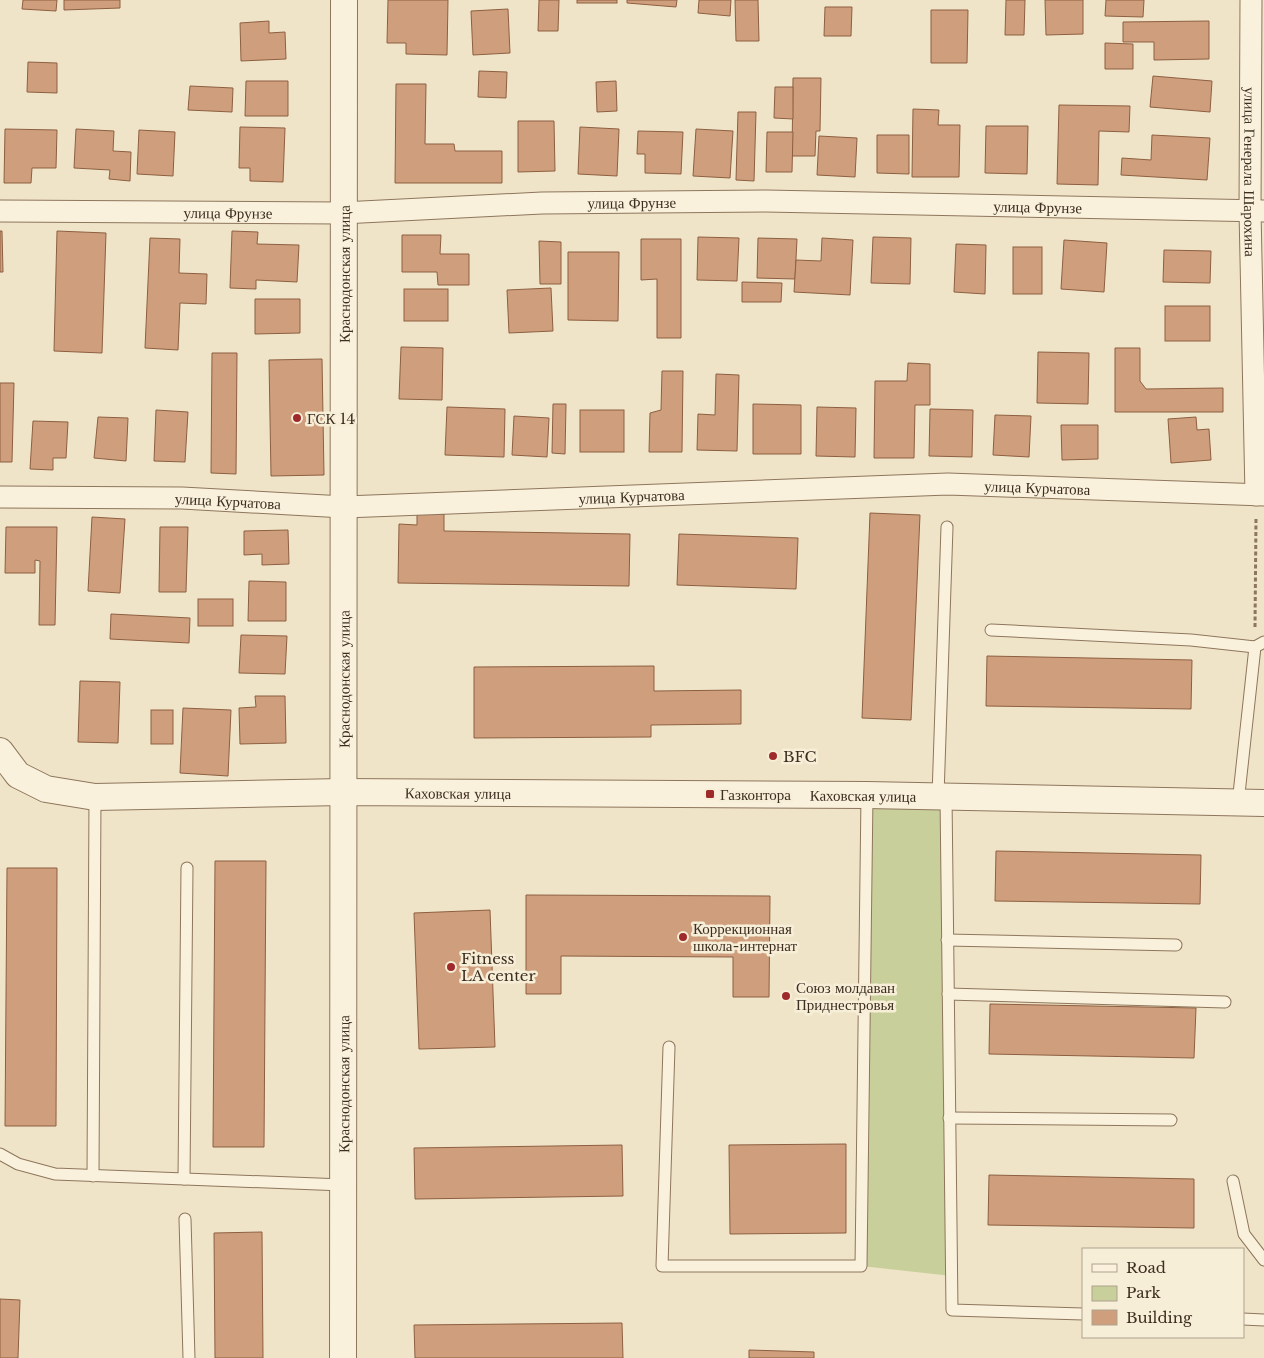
<svg xmlns="http://www.w3.org/2000/svg" width="1264" height="1358" viewBox="0 0 1264 1358" font-family="'Libre Baskerville',serif">
<rect width="100%" height="100%" fill="#f0e4c8"/>
<path fill="#c9cf9b" d="M867,795l79,1 6,480 -91,-10z"/>
<g fill="#cf9f7d" stroke="#8d5f41">
<path d="M23,0h34l-1,11 -34,-2z"/>
<path d="M64,0h56v8l-56,2z"/>
<path d="M388,0h60l-1,55 -41,-1v-11h-19z"/>
<path d="M539,0h20l-1,31h-20z"/>
<rect x="577" y="0" width="40" height="3"/>
<path d="M627,0h50l-1,7 -49,-4z"/>
<path d="M699,0h32l-1,16 -32,-3z"/>
<path d="M735,0h23l1,41h-23z"/>
<path d="M1006,0h19l-1,35h-19z"/>
<path d="M1045,0h38v34l-37,1z"/>
<path d="M1106,0h38l-1,17 -38,-1z"/>
<path d="M825,7h27l-1,29h-27z"/>
<path d="M508,9l2,44 -37,2 -2,-44z"/>
<path d="M931,10h37l-1,53h-36z"/>
<path d="M269,21v12l16,-1 1,27 -45,2 -1,-38z"/>
<path d="M1209,21v38l-55,1v-18h-31v-20z"/>
<path d="M1105,43l28,1v25h-28z"/>
<path d="M28,62l29,1v30l-30,-1z"/>
<path d="M479,71l28,1 -1,26 -28,-1z"/>
<path d="M1153,76l59,5 -2,31 -60,-5z"/>
<path d="M793,78h28l-1,53h-4l-1,25h-23z"/>
<path d="M246,81h42v35h-43z"/>
<path d="M616,81l1,30 -20,1 -1,-30z"/>
<path d="M396,84h30l-1,60h29l1,7h47v32h-107z"/>
<path d="M190,86l43,2 -1,24 -44,-2z"/>
<path d="M775,87h18v32l-19,-1z"/>
<path d="M1059,105l71,1 -1,26 -30,-1 -1,54 -41,-1z"/>
<path d="M913,109l26,1 -1,15h22l-1,52h-47z"/>
<path d="M738,112h18l-2,69 -18,-1z"/>
<path d="M518,121h36l1,50 -37,1z"/>
<path d="M986,126h42l-1,48 -42,-1z"/>
<path d="M240,127l45,1 -2,54 -33,-1v-13h-11z"/>
<path d="M580,127l39,2 -2,47 -39,-2z"/>
<path d="M5,129l52,1 -1,38h-24l-1,15h-27z"/>
<path d="M76,129l38,2 -1,20 18,1 -1,29 -21,-2 1,-9 -36,-2z"/>
<path d="M696,129l37,2 -3,47 -37,-2z"/>
<path d="M139,130l36,2 -2,44 -36,-2z"/>
<path d="M638,131l45,1 -2,42 -36,-1v-19h-8z"/>
<path d="M767,132h26l-1,40h-26z"/>
<path d="M877,135h32v39l-32,-1z"/>
<path d="M1152,135l58,3 -3,42 -86,-5 1,-17 29,2z"/>
<path d="M819,136l38,2 -2,39 -38,-2z"/>
<path d="M0,231h2l1,41h-3z"/>
<path d="M57,231l49,2 -4,120 -48,-2z"/>
<path d="M232,231l26,1 -1,12 42,1 -2,37 -41,-2v9l-26,-1z"/>
<path d="M402,235h39l-1,19h29v31h-31l-1,-13h-35z"/>
<path d="M698,237l41,1 -2,43 -40,-1z"/>
<path d="M873,237l38,1 -1,46 -39,-1z"/>
<path d="M150,238l30,1 -1,34 28,1 -1,30 -26,-1 -2,47 -33,-2z"/>
<path d="M758,238l39,1 -2,40 -38,-1z"/>
<path d="M822,238l31,2 -3,55 -56,-3 2,-32 25,1z"/>
<path d="M641,239h40v99h-24v-59l-16,1z"/>
<path d="M1064,240l43,3 -3,49 -43,-3z"/>
<path d="M539,241l22,1v42h-21z"/>
<path d="M956,244l30,1 -1,49 -31,-2z"/>
<rect x="1013" y="247" width="29" height="47"/>
<path d="M1164,250l47,1 -1,32 -47,-1z"/>
<path d="M568,252h51l-1,69 -50,-1z"/>
<path d="M742,282l40,1 -1,19h-39z"/>
<path d="M551,288l2,43 -44,2 -2,-43z"/>
<rect x="404" y="289" width="44" height="32"/>
<path d="M255,299h45v34l-45,1z"/>
<rect x="1165" y="306" width="45" height="35"/>
<path d="M401,347l42,1 -1,52 -43,-1z"/>
<path d="M1115,348h25v33l6,8 77,-1v24h-108z"/>
<path d="M1038,352l51,1 -1,51 -51,-1z"/>
<path d="M212,353h25l-1,121 -25,-1z"/>
<path d="M322,359l2,116 -53,1 -2,-116z"/>
<path d="M908,363l22,1v41h-15l-1,53h-40l1,-77h32z"/>
<path d="M662,371h21l-1,81h-33l1,-39 11,-3z"/>
<path d="M716,374l23,1 -2,76 -40,-1 1,-36 17,1z"/>
<path d="M0,383h14l-2,79h-12z"/>
<path d="M553,404h13l-1,50 -13,-1z"/>
<path d="M753,404l48,1v49h-48z"/>
<path d="M447,407l58,2 -1,48 -59,-2z"/>
<path d="M817,407l39,1 -1,49 -39,-1z"/>
<path d="M930,409l43,1 -1,47 -43,-1z"/>
<path d="M156,410l32,2 -3,50 -31,-1z"/>
<rect x="580" y="410" width="44" height="42"/>
<path d="M995,415l36,1 -2,41 -36,-2z"/>
<path d="M514,416l35,2 -2,39 -35,-2z"/>
<path d="M98,417l30,1 -2,43 -32,-3z"/>
<path d="M1196,417l1,13 12,-1 2,31 -40,3 -3,-44z"/>
<path d="M33,421l35,1 -2,36h-13v12l-23,-1z"/>
<path d="M1061,425h37v34l-36,1z"/>
<path d="M870,513l50,2 -9,205 -49,-2z"/>
<path d="M417,514h27v17l186,3 -1,52 -231,-3 1,-59 18,1z"/>
<path d="M92,517l33,2 -5,74 -32,-2z"/>
<path d="M6,527h51l-2,98h-16l1,-64 -5,-1v13h-30z"/>
<path d="M160,527h28l-2,65h-27z"/>
<path d="M288,530l1,34 -27,1v-11l-18,1v-24z"/>
<path d="M679,534l119,4 -2,51 -119,-4z"/>
<path d="M249,581l37,1v39h-38z"/>
<rect x="198" y="599" width="35" height="27"/>
<path d="M111,614l79,4 -1,25 -79,-4z"/>
<path d="M241,635l46,1 -2,38 -46,-1z"/>
<path d="M987,656l205,4 -1,49 -205,-3z"/>
<path d="M654,666v25l87,-1v34l-90,1v12l-177,1v-71z"/>
<path d="M80,681l40,1 -2,61 -40,-1z"/>
<path d="M255,696h30l1,47 -46,1 -1,-36 17,-1z"/>
<path d="M183,708l48,2 -3,66 -48,-3z"/>
<rect x="151" y="710" width="22" height="34"/>
<path d="M996,851l205,4 -1,49 -205,-3z"/>
<path d="M215,861h51l-2,286h-51z"/>
<path d="M7,868h50l-1,258h-51z"/>
<path d="M526,895l244,1 -1,101h-36v-40l-172,-1v38h-35z"/>
<path d="M490,910l5,137 -76,2 -5,-136z"/>
<path d="M990,1004l206,4 -2,50 -205,-4z"/>
<path d="M846,1144v89l-116,1 -1,-89z"/>
<path d="M622,1145l1,51 -208,3 -1,-51z"/>
<path d="M989,1175l205,4v49l-206,-3z"/>
<path d="M262,1232l1,126h-48l-1,-125z"/>
<path d="M0,1299l20,1 -2,58h-18z"/>
<path d="M622,1323l1,35h-208l-1,-33z"/>
<path d="M749,1350l65,2v6h-65z"/>
</g>
<g fill="none" stroke-linecap="round" stroke-linejoin="round">
<defs>
<g id="service">
<path d="M991,630l200,10 64,7"/>
<path d="M938,796l9,-269"/>
<path d="M946,796l6,514 131,4"/>
<path d="M1238,803l17,-156 9,-5"/>
<path d="M947,940l229,5"/>
<path d="M948,994l277,8"/>
<path d="M669,1047l-7,219h199l6,-471"/>
<path d="M949,1118l222,2"/>
<path d="M0,1154l18,10 37,10 288,11"/>
<path d="M93,1176l2,-379"/>
<path d="M184,1179l3,-311"/>
<path d="M1233,1181l11,53 20,26"/>
<path d="M185,1219l4,139"/>
<path d="M1243,1319l21,1"/>
</g>
<g id="minor">
<path id="s1" d="M1251,0l-1,211 6,284"/>
<path id="s2" d="M0,211l342,2 200,-10 224,-2 498,10"/>
<path id="s3" d="M0,497l182,1 162,9 604,-23 316,11"/>
</g>
<g id="tertiary">
<path id="s4" d="M0,751l18,24 28,14 49,8 247,-5 525,3 397,8"/>
<path id="s5" d="M343,1358l1,-1358"/>
</g>
</defs>
<use href="#service" stroke="#8d765c" stroke-width="13"/>
<use href="#minor" stroke="#8d765c" stroke-width="23"/>
<use href="#tertiary" stroke="#8d765c" stroke-width="28"/>
<path stroke="#8d765c" stroke-width="3" stroke-dasharray="4 2.5" stroke-linecap="butt" d="M1255,627l1,-109"/>
<use href="#service" stroke="#faf1dc" stroke-width="11"/>
<use href="#minor" stroke="#faf1dc" stroke-width="21"/>
<use href="#tertiary" stroke="#faf1dc" stroke-width="26"/>
</g>
<g fill="#9e2a2b" stroke="#f7eed8" stroke-width="2">
<circle cx="297" cy="418" r="5"/>
<circle cx="773" cy="756" r="5"/>
<rect x="705" y="789" width="10" height="10" rx="2.5"/>
<circle cx="683" cy="937" r="5"/>
<circle cx="451" cy="967" r="5"/>
<circle cx="786" cy="996" r="5"/>
</g>
<g text-anchor="middle" dominant-baseline="central" stroke-width="5" stroke-linejoin="round" paint-order="stroke">
<g font-size="15" fill="#3d2e20" stroke="#f7eed8">
<text stroke="none"><textPath href="#s1" startOffset="172">улица Генерала Шарохина</textPath></text>
<text stroke="none"><textPath href="#s2" startOffset="632">улица Фрунзе</textPath></text>
<text stroke="none"><textPath href="#s2" startOffset="1038">улица Фрунзе</textPath></text>
<text stroke="none"><textPath href="#s2" startOffset="228">улица Фрунзе</textPath></text>
<text stroke="none"><textPath href="#s5" startOffset="1084">Краснодонская улица</textPath></text>
<text stroke="none"><textPath href="#s3" startOffset="1038">улица Курчатова</textPath></text>
<text stroke="none"><textPath href="#s3" startOffset="632">улица Курчатова</textPath></text>
<text stroke="none"><textPath href="#s3" startOffset="228">улица Курчатова</textPath></text>
<text stroke="none"><textPath href="#s5" startOffset="679">Краснодонская улица</textPath></text>
<text stroke="none"><textPath href="#s4" startOffset="474">Каховская улица</textPath></text>
<text stroke="none"><textPath href="#s4" startOffset="879">Каховская улица</textPath></text>
<text stroke="none"><textPath href="#s5" startOffset="274">Краснодонская улица</textPath></text>
</g>
<g font-size="15" fill="#3d2e20" stroke="#f7eed8" text-anchor="start">
<text x="307" y="418">ГСК 14</text>
<text x="783" y="756">BFC</text>
<text x="720" y="794">Газконтора</text>
<text x="693" y="928">Коррекционная<tspan x="693" dy="17">школа-интернат</tspan></text>
<text x="461" y="958">Fitness<tspan x="461" dy="17">LA center</tspan></text>
<text x="796" y="987">Союз молдаван<tspan x="796" dy="17">Приднестровья</tspan></text>
</g>
</g>
<rect x="1082" y="1248" width="162" height="90" fill="#f7eed8" stroke="#ada18e"/>
<rect x="1092" y="1264" width="25" height="8" fill="#faf1dc" stroke="#ada18e"/>
<text x="1126" y="1273" font-size="15" fill="#3d2e20">Road</text>
<rect x="1092" y="1286" width="25" height="15" fill="#c9cf9b" stroke="#ada18e"/>
<text x="1126" y="1298" font-size="15" fill="#3d2e20">Park</text>
<rect x="1092" y="1310" width="25" height="15" fill="#cf9f7d" stroke="#ada18e"/>
<text x="1126" y="1323" font-size="15" fill="#3d2e20">Building</text>
</svg>
